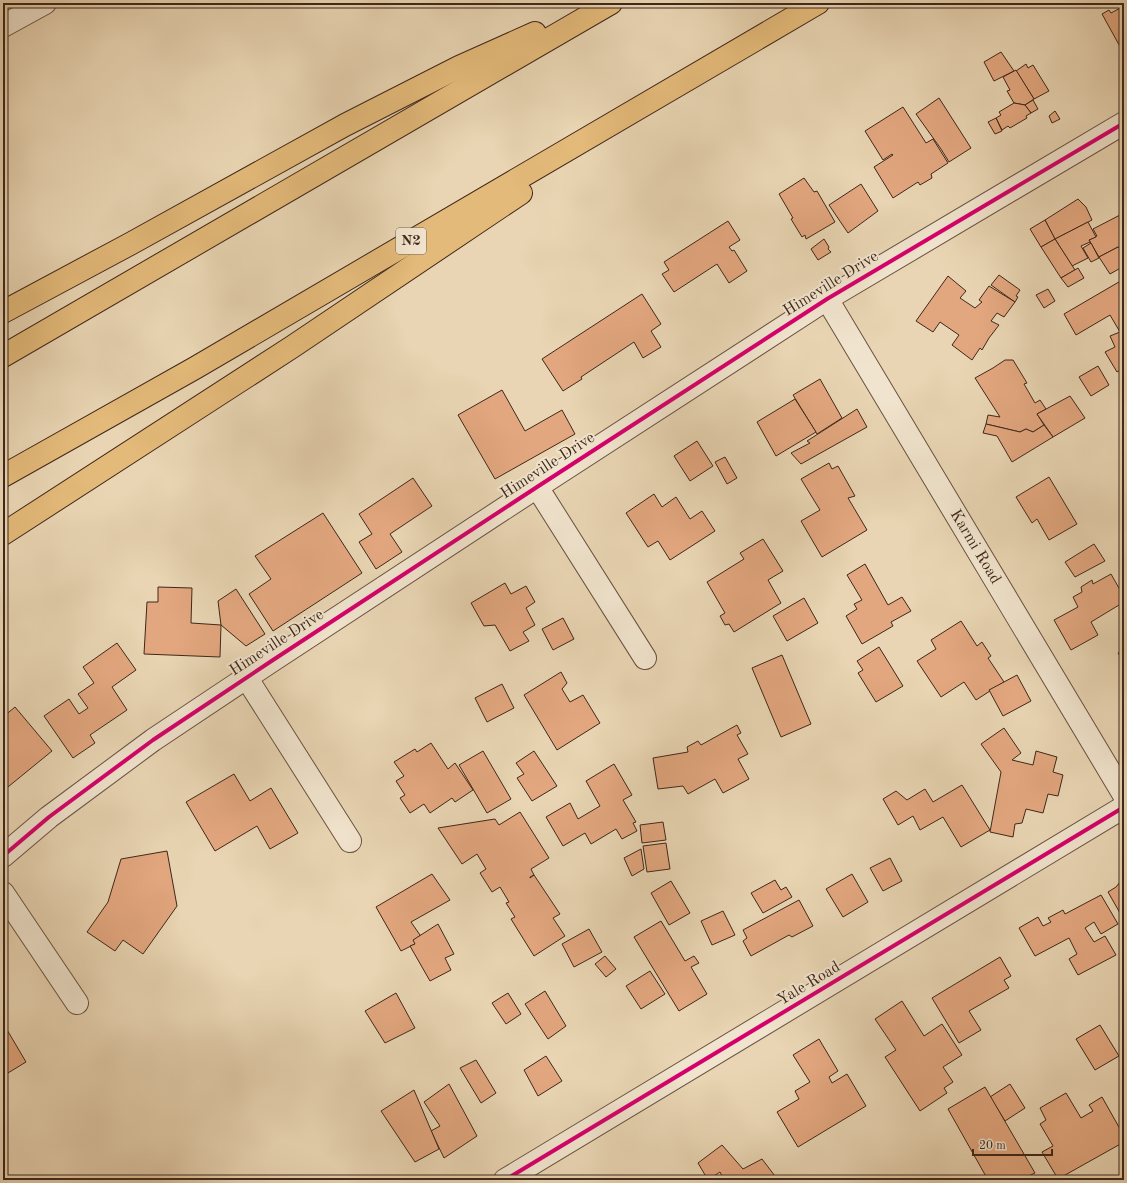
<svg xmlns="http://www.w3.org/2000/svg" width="1127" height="1183" viewBox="0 0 1127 1183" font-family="'Old Standard TT',serif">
<rect width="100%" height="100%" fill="#e9d5b3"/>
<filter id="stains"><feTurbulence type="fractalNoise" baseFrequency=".005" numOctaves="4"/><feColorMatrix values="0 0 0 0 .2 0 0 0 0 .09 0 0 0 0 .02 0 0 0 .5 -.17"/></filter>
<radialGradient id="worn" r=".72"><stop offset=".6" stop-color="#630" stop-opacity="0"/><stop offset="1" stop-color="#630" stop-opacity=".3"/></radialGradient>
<g fill="#e3a77f" stroke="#3f271a">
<path d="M1124,6v46h-1l-21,-38 7,-4 2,3z"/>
<path d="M1001,52l13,19 -20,10 -10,-19z"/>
<path d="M1026,64l2,4 5,-3 16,26 -15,8 -18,-28z"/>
<path d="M1016,70l18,29 -9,6 -11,-2 -7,-12 3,-1 -7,-13z"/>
<path d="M939,98l32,50 -22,14 -8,-13 -25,-35z"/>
<path d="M1033,100l5,9 -7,4 -6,-8z"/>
<path d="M1014,103l11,2 6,8 -5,3 1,2 -17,10 -2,-2 -6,4 -6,-12 5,-3 -2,-3z"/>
<path d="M903,107l23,36 7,-4 15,24 -17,11 1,4 -12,7 -2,-3 -25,16 -19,-31 19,-12 -1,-1 -9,6 -18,-29z"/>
<path d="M1055,111l5,8 -8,4 -3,-7z"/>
<path d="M996,118l6,13 -7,3 -7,-12z"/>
<path d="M804,178l10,14 3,-1 18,31 -29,17 -1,-4 -3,2 -11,-18 2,-1 -14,-24z"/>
<path d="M861,184l17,27 -30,22 -19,-28z"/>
<path d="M1078,199l8,8 6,13 -37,19 -10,-19z"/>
<path d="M1120,215l4,7v26l-3,1 -3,-2 -19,10 -10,-17 8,-4 -4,-7z"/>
<path d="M1045,220l10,19 -14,8 -11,-18z"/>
<path d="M728,221l12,19 -11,7 3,4 2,-1 13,21 -18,12 -12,-19 -43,28 -12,-18 7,-4 -5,-8z"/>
<path d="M1088,222l8,15 -7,3 1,2 -9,4 7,12 -16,8 -17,-27z"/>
<path d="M824,239l5,8 -1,2 3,3 -13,8 -7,-11z"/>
<path d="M1055,239l20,31 -14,8 -20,-31z"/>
<path d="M1091,243l8,15 -8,4 -8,-14z"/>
<path d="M1118,247l3,2 3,-1v18l-14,8 -11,-17z"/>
<path d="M1078,268l6,10 -16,9 -7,-9z"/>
<path d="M999,275l21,15 -4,6 2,1 -3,5 -24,-17z"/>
<path d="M948,276l18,15 -6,7 15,10 7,-6 -3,-2 10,-14 26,16 -11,15 -7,-4 -6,8 8,4 -10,13 -7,12 -2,-2 -8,12 -20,-15 7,-10 -19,-13 -7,10 -17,-11z"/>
<path d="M1124,279v89l-7,4 -12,-20 10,-5 -5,-11 10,-4 -10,-17 -34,20 -12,-21z"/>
<path d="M1048,289l7,12 -11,7 -8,-13z"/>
<path d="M642,294l19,30 -10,7 10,16 -18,11 -9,-16 -53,35 1,2 -19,12 -21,-32z"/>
<path d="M1005,360h8l14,23 -3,1 11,19 5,-3 6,9 -9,5 7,11 -11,7 -7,-3 -6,3 -34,-8 2,-9 12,2 -25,-39 18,-10z"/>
<path d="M1098,366l11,19 -18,11 -12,-19z"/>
<path d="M820,379l22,39 -25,16 -24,-39z"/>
<path d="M502,390l23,41 37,-21 13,24 -80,45 -37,-64z"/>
<path d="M1070,396l15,22 -32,19 -16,-23z"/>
<path d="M795,399l21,33 -40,24 -19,-34z"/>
<path d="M857,409l10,18 -66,37 -10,-11 19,-10 -3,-2z"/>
<path d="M986,424l34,8 6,-3 7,3 11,-7 9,12 -41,25 -15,-26 -14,-3z"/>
<path d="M697,441l16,25 -23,15 -16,-25z"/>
<path d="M725,457l12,21 -10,6 -12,-22z"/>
<path d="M829,463l3,6 6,-3 17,30 -7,2 19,32 -45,27 -21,-36 19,-11 -19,-31z"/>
<path d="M1049,477l28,47 -28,16 -12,-21 -5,4 -16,-26z"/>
<path d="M413,478l19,28 -42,28 12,18 -26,17 -17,-27 13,-8 -13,-20z"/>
<path d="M654,494l8,13 14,-10 14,22 12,-8 13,20 -45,29 -12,-19 -10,6 -22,-34z"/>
<path d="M323,513l39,60 -89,58 -24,-37 22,-15 -16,-23z"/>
<path d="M763,539l20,32 -15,9 13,23 -47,29 -5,-8 -4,1 -5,-9 5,-3 -18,-31 37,-23 -4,-6z"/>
<path d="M1094,544l11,17 -30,16 -10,-15z"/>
<path d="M865,564l23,41 14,-8 9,14 -20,11 2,4 -31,18 -16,-28 11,-7 -3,-5 8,-4 -15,-25z"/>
<path d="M1111,574l13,23v5l-33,20 7,13 -27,15 -17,-30 24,-13 -5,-10 9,-5 -1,-5 11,-7 1,4z"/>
<path d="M505,583l6,11 15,-8 9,16 -9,6 9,17 -12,7 6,9 -19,10 -15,-26 -11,1 -13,-23z"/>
<path d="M158,587l34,1 -1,35 30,2 -1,32 -76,-3 3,-52h11z"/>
<path d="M236,589l29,45 -19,12 -25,-21 -3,-24z"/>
<path d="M804,598l14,25 -31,18 -14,-25z"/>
<path d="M563,618l11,21 -21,11 -11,-21z"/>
<path d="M961,621l16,25 5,-4 9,14 -3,2 16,24 -28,18 -12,-18 -23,15 -24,-36 19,-12 -5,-9z"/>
<path d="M117,643l19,27 -24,17 15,23 -37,25 5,8 -22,15 -29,-42 25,-17 10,15 9,-6 -10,-14 16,-11 -11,-16z"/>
<path d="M879,647l24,39 -27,16 -18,-29 5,-3 -6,-9z"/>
<path d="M1124,650v12l-6,-9z"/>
<path d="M782,655l29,69 -30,13 -29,-69z"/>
<path d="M561,672l6,11 -5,6 8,13 13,-7 17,28 -43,27 -33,-55z"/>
<path d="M1017,675l14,26 -28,15 -14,-26z"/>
<path d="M502,684l12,24 -27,14 -12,-24z"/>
<path d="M15,707l37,44 -49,40v-74z"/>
<path d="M737,725l4,8 -4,2 11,19 -10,5 11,20 -26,14 -8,-14 -27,15 -5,-8 -25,3 -5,-31 35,-6 -1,-5 11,-6 3,4z"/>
<path d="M1004,728l17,25 -9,7 21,5 3,-14 21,6 -4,15 10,3 -5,21 -10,-2 -5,19 -17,-4 -4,14 -7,1 -2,13 -23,-5 11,-60 -20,-28z"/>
<path d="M431,743l17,26 7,-6 18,27 -18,12 -3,-4 -22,15 -6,-9 -14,9 -10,-15 5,-3 -9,-14 8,-5 -10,-14 21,-13 2,3z"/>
<path d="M483,751l28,48 -24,14 -28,-48z"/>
<path d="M534,751l23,35 -25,15 -15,-23 7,-4 -8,-11z"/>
<path d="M614,764l18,31 -9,5 13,22 -3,1 4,8 -15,8 -6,-10 -25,15 -6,-11 -22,13 -17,-29 24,-14 8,16 22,-13 -14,-25z"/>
<path d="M234,774l16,27 21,-13 27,45 -28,16 -13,-23 -42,25 -29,-49z"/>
<path d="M962,785l28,45 -29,17 -18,-30 -23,13 -7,-14 -15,9 -15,-26 13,-8 11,9 18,-11 8,13z"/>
<path d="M520,812l29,46 -18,11 3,6 -4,2v1l4,-3 26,39 -7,4 12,18 -31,20 -23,-37 4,-2 -9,-14 3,-1 -9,-15 -8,5 -12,-19 6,-4 -9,-15 -15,10 -24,-36 57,-9 4,6z"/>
<path d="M663,822l3,18 -24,3 -2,-18z"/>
<path d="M666,843l4,26 -23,3 -4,-26z"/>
<path d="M641,849l3,20 -12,7 -8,-18z"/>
<path d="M167,851l10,55 -34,48 -20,-14 -8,11 -28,-19 21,-30 13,-43z"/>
<path d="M890,858l12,23 -19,10 -13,-23z"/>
<path d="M432,874l18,26 -39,22 9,13 -5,9 -14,7 -25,-44z"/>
<path d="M852,874l16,28 -25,15 -17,-28z"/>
<path d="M1124,877v43l-16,-28 8,-5z"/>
<path d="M775,880l6,10 5,-3 6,10 -29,16 -12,-20z"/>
<path d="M671,881l19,32 -21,12 -18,-32z"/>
<path d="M1101,895l17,29 -17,10 -7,-12 -9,6 9,14 11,-6 11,19 -38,20 -9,-16 8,-5 -8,-16 -34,18 -16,-28 19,-11 5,9 8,-4 -3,-4 15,-8 2,4z"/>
<path d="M799,900l14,26 -21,11 -3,-2 -38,21 -8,-15 4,-3 -4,-8z"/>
<path d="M723,911l12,24 -23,10 -11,-24z"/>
<path d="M661,921l24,40 9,-5 5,7 -8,4 16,27 -28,17 -45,-74z"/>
<path d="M438,924l16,30 -9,4 6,12 -21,11 -20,-35 5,-2 -2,-4z"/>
<path d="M589,929l13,23 -28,15 -12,-23z"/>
<path d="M605,956l11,13 -10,8 -11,-13z"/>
<path d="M1000,957l11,19 -7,4 5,8 -40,23 12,19 -22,13 -27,-45z"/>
<path d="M650,971l15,23 -24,15 -15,-23z"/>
<path d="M545,991l21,35 -18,13 -23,-35z"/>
<path d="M396,993l19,35 -30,15 -20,-32z"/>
<path d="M508,993l13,21 -15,10 -14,-21z"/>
<path d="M902,1001l22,35 18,-12 20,31 -19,12 10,15 -9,6 3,5 -27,18 -35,-54 11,-7 -21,-31z"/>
<path d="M3,1023l23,39 -23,14z"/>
<path d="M1100,1025l19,31 -24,14 -19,-31z"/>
<path d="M819,1039l19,32 -9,6 3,6 15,-9 19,32 -68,41 -21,-35 22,-13 -4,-8 15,-9 -17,-27z"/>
<path d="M546,1056l16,25 -24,15 -14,-26z"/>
<path d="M476,1060l20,33 -15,10 -21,-35z"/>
<path d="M449,1084l28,52 -33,22 -13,-27 9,-5 -16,-24z"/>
<path d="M1010,1084l15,24 -20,13 -15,-24z"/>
<path d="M985,1087l50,86 -11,5 1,2h-37l-40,-71z"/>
<path d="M414,1090l25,59 -24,13 -34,-51z"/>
<path d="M1066,1093l15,25 12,-7 -4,-6 13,-8 22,39v6l-66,37 -16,-27 11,-6 -13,-22 6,-4 -6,-12z"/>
<path d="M722,1145l21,24 19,-10 16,21h-54l-4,-8 -12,8 -10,-17z"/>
</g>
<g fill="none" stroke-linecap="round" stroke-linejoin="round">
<defs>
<g id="minor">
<path d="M3,26l42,-23"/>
<path d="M827,299l297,496"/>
<path d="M537,487l108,171"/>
<path d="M246,677l104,164"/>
<path d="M3,856l46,-39 104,-77 120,-80 264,-173 290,-188 297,-176"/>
<path d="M3,893l74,110"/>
<path d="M505,1180l619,-373"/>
</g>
<g id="motorway">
<path d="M3,312l127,-68 215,-119 114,-58 76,-34"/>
<path d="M3,356l608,-353"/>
<path d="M3,476l192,-108 623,-365"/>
<path d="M3,534l289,-187 229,-154"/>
</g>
</defs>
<use href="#minor" stroke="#6a5240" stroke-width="24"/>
<use href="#motorway" stroke="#3f271a" stroke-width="24"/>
<use href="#minor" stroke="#f1e4ce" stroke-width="22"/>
<use href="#motorway" stroke="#e4ba7a" stroke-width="22"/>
<defs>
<g id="cycleway">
<path d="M3,856l46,-39 104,-77 120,-80 264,-173 290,-188 297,-176"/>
<path d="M505,1180l619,-373"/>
</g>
</defs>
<use href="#cycleway" stroke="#f1e4ce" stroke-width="6"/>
<use href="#cycleway" stroke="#d6006c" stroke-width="4"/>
</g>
<g text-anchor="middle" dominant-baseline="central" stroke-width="4" stroke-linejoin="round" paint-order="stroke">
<rect fill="#f1e4ce" stroke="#746050" stroke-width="1" x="396" y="228" width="30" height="26" rx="3"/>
<g font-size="15" font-weight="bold" fill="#3f271a">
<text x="411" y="241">N2</text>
</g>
<g font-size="16" fill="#3f271a" stroke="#f1e4ce">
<text transform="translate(831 284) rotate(-32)">Himeville Drive</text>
<text transform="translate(548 466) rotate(-33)">Himeville Drive</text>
<text transform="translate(975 547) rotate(59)">Karmi Road</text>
<text transform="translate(277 643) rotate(-33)">Himeville Drive</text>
<text transform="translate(809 984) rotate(-31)">Yale Road</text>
</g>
</g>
<rect width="1127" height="1183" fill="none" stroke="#e9d5b3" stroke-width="16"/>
<rect x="4" y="4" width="1119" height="1175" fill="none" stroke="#3f271a" stroke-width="2"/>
<rect x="8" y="8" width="1111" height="1167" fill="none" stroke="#3f271a"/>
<path d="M973 1149v6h79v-6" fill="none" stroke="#3f271a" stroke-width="2"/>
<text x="979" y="1149" font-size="12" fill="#3f271a" stroke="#f1e4ce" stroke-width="3" paint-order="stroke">20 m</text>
<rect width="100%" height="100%" filter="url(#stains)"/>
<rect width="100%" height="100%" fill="url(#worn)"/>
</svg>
